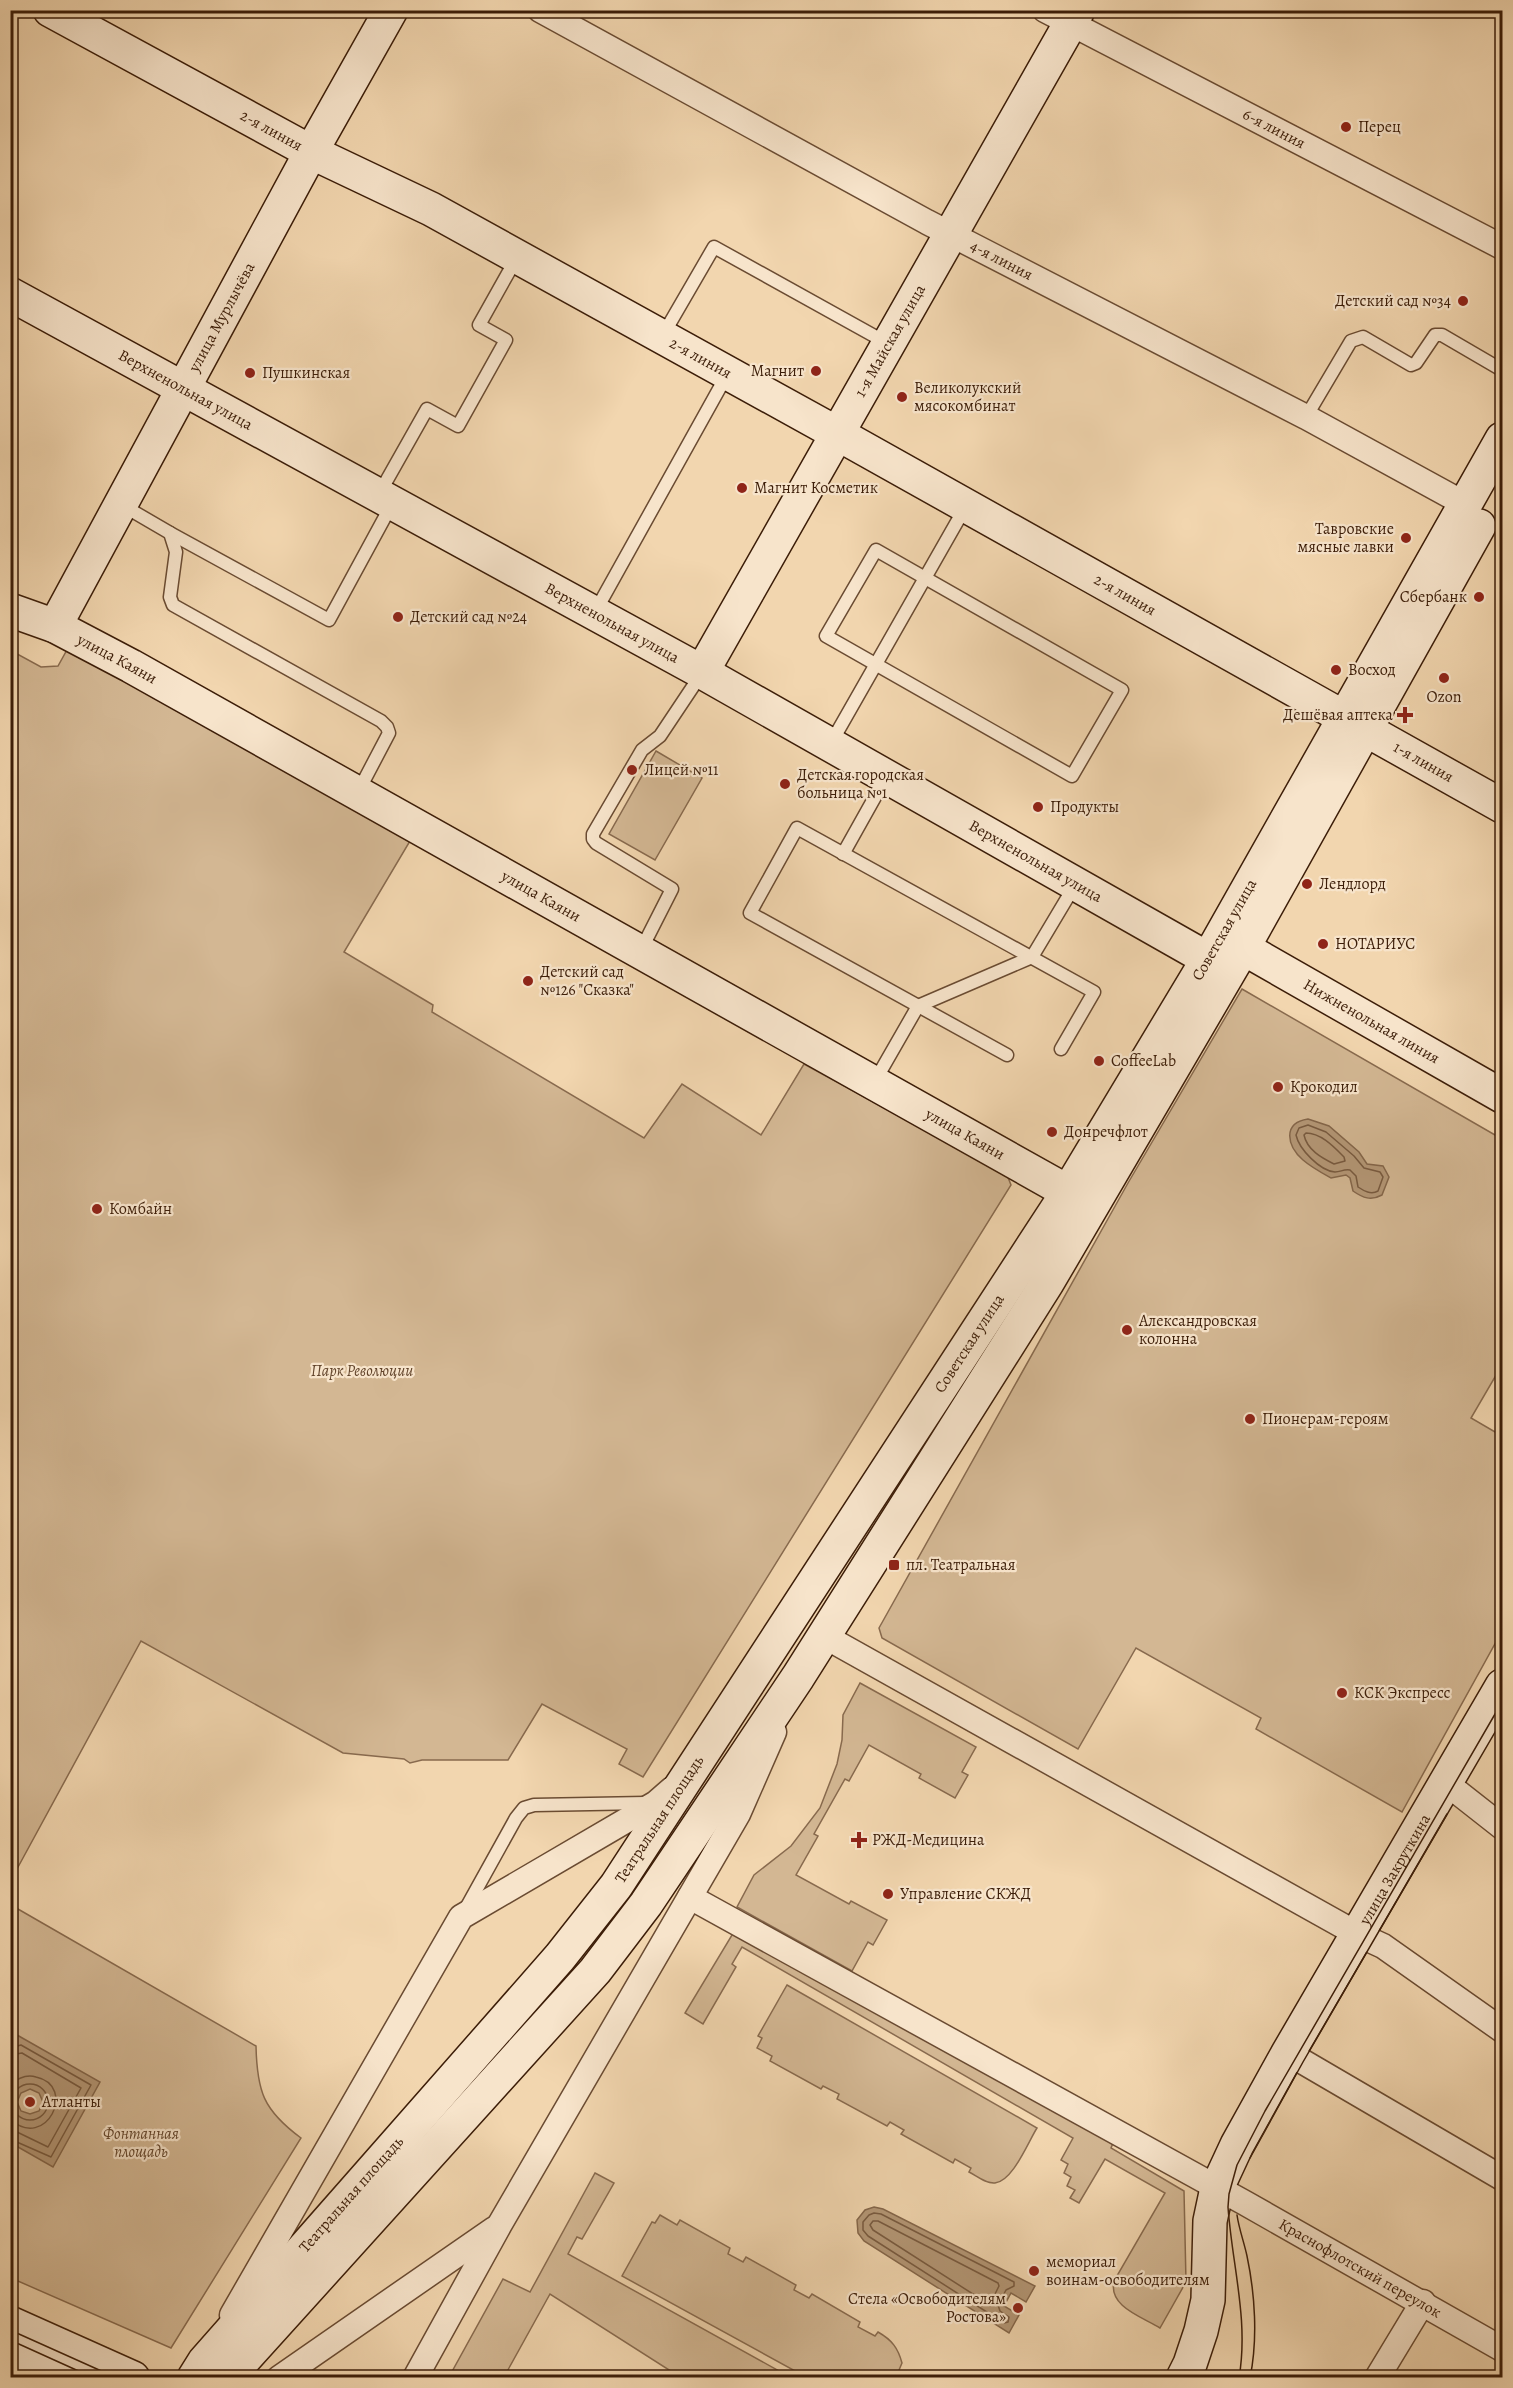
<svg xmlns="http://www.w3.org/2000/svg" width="1513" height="2388" viewBox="0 0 1513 2388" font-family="Alegreya,serif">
<rect width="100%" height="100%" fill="#f2d6af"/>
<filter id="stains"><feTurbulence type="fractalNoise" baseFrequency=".00333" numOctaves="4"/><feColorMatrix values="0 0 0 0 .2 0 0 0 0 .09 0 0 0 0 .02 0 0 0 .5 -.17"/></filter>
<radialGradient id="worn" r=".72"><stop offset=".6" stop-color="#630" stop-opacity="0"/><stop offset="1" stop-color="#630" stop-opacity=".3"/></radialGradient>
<g fill="#d3b793" stroke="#886a4e" stroke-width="1.5">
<path d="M68,648l342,193 -66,111 89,53 -1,7 212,126 38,-54 79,51 43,-71 203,111 4,10 -368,592 -24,-13 8,-15 -85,-45 -34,56h-86l-12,3 -6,-4 -61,-6 -202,-112 -130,239 -1,-1230 31,17 17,-1z"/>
<path d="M656,751l46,27 -47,82 -46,-26z"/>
<path d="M1242,989l260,150v226l-31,53 31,18v195l-100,181 -146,-83 5,-11 -125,-70 -58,101 -196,-111 -3,-10 249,-445z"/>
<path d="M860,1683l116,64 -14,25 6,3 -13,23 -36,-20 2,-4 -52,-29 -20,36 -4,-2 -31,55 4,2 -22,39 53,29 2,-3 36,19 -14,25 -5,-3 -16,29 -115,-64 17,-32 37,-29 29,-38 17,-44 5,-24 1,-25z"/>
<path d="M11,1905l245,141c1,45 7,64 45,92l-130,210 -160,-70z"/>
<path d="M735,1930l378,213 -2,5 73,43 2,91 -26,46c-17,-11 -52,-21 -46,-47l51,-88 -60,-34 -26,44 -9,-5 5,-8 -8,-4 4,-9 -7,-4 4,-9 -7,-4 12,-22 -331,-191 -10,17 4,3 -33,57 -18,-11z"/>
<path d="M787,1985l250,143c-9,14 -24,53 -42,55 -9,1 -18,-7 -26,-11l2,-4 -16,-9 -2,4 -52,-29 3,-4 -14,-8 -3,4 -50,-27 2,-5 -16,-8 -2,3 -51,-28 2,-5 -15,-8 5,-10 -4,-2z"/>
<path d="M595,2173l19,10 -32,56 -5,-2 -9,17 222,123h-110l-130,-83 -46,83h-55l54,-98 27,13z"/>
<path d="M660,2215l17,10 3,-5 50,28 -2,6 15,8 3,-5 50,28 -2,5 15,8 3,-4 48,28 -2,5 17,9 3,-4c14,8 20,16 24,31l-6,14h-90l-184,-101 30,-54 3,1z"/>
</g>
<g fill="#b49776" stroke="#84664a" stroke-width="1.5" fill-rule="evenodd">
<path d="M1308,1119l21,7 30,26 8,12 16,2 6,11 -7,18c-11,6 -19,3 -29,-4l-3,-13 -4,-3 -15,3c-9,-5 -20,-11 -28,-18 -16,-14 -21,-37 5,-41z"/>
<path d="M17,2035l83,47 -47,85 -42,-24v-97zM30,2089l9,4 4,9 -4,9 -9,3 -9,-3 -4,-9 4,-9z"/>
<path d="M874,2207l9,2 152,77 -9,16 -15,-9 -7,13 15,9 -10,18 -145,-92 -6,-8 -1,-13 8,-10z"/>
</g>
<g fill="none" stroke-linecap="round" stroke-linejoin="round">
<g stroke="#785a3f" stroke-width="1.5">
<path d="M1308,1125l18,7 28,24 10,12 16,4 3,5 -5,14c-7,4 -14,0 -20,-4l-2,-11 -6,-6c-7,-1 -9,2 -15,2 -15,-1 -36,-23 -39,-37l3,-7z"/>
<path d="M1306,1133c15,0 28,14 38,24l1,4 -11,3c-12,-6 -27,-14 -30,-29z"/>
<path d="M10,2048l11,-3 70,40 -40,72 -41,-18"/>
<path d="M10,2055l12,-2 59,35 -33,59 -31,-15 -7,-1"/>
<circle cx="30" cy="2102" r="18"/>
<path d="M10,2085c8,-7 16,-11 26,-8 42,9 10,75 -26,42"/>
<path d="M874,2213l7,1 133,68v4l-8,4 -8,15 2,6 9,6 -1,5 -4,1 -136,-87 -5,-6v-8l6,-7z"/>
<path d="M873,2221h5l120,62 1,3 -8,16 -4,1 -114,-73 -3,-5z"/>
</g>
<defs>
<g id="lane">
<path d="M663,335l51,-88 173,96"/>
<path d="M1306,417l45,-76 12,-4 48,28 5,-2 19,-28h7l60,35"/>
<path d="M379,494l48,-85 31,17 48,-86 -27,-15 37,-66"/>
<path d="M122,505l48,28 6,19 -6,45 3,8 208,116 6,6 2,6 -31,59"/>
<path d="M170,533l159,87 63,-116"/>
<path d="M876,550l246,140 -50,86 -246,-140z"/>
<path d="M595,612l133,-239"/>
<path d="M831,743l135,-237"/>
<path d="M843,854l42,-75"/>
<path d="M641,950l31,-61 -76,-46 -3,-4v-5l49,-84 18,-14 42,-63"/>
<path d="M1007,1055l-257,-142 47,-85 297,164 -33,57"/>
<path d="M875,1081l43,-75 114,-49 43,-72"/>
<path d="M465,1910l51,-92 8,-10 10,-3 112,-2"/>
</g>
<g id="street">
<path id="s1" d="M540,10l387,212 379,195 159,87"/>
<path id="s2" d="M1045,10l457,237"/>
<path d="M824,1636l535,299 24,11 119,84"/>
<path d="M1446,1783l56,44"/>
<path id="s3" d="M690,1897l555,306 257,146"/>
<path d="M1288,2053l214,125"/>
<path d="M232,2315l229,-398 195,-114 16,-14"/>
<path d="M279,2378l215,-149"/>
<path d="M415,2378l85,-154 238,-410 36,-82"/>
<path d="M1377,2378l46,-76"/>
</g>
<g id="secondary">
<path id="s4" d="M50,10l261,142 120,57 407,225 664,372"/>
<path id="s5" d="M10,294l692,378 506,287"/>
<path id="s6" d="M10,610l45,16 76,40 937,526"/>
<path id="s7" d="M55,626l256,-474 80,-142"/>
<path id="s8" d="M702,672l376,-662"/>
<path id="s9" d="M1243,948l259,148"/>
<path d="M10,2323l123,55"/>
<path d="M10,2348l66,30"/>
<path id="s10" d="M194,2378l10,-16 356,-405 56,-71 452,-694 140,-233 294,-520"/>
<path d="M227,2378l368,-407 51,-67 152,-227 249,-394 196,-335 236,-422"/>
<path id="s11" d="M1183,2378l7,-14 11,-33 7,-31 2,-79 7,-33 20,-43 51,-92 214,-367"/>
</g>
</defs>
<use href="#lane" stroke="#6a4b32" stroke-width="15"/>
<use href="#street" stroke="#6a4b32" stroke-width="27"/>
<use href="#secondary" stroke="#3c1d08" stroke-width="36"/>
<use href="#lane" stroke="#f7e4cb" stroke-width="12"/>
<use href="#street" stroke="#f7e4cb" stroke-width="24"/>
<use href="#secondary" stroke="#f7e4cb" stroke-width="33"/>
<g stroke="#3c1d08" stroke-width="1.5">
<path d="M1250,2158l53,-96 144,-248"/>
<path d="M1237,2215c2,14 7,27 10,41 8,38 11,83 3,122"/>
<path d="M10,2330l107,48"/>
<path d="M10,2340l84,38"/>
<path d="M1239,2378c10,-58 -7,-113 -11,-171l1,-13 8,-29 28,-54 237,-409"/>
</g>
</g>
<g fill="#8f2418" stroke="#f7e4cb" stroke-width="2">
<circle cx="1346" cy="127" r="6"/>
<circle cx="1463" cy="301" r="6"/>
<circle cx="816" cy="371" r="6"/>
<circle cx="250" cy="373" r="6"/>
<circle cx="902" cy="397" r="6"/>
<circle cx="742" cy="488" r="6"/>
<circle cx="1406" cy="538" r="6"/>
<circle cx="1479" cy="597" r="6"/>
<circle cx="398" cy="617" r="6"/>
<circle cx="1336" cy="670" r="6"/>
<circle cx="1444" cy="678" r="6"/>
<path d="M1402 706h6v6h6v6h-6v6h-6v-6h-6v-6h6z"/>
<circle cx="632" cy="770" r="6"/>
<circle cx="785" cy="784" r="6"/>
<circle cx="1038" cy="807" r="6"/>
<circle cx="1307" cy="884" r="6"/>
<circle cx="1323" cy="944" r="6"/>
<circle cx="528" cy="981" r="6"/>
<circle cx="1099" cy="1061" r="6"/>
<circle cx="1278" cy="1087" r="6"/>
<circle cx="1052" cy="1132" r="6"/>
<circle cx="97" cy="1209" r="6"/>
<circle cx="1127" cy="1330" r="6"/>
<circle cx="1250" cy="1419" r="6"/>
<rect x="888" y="1559" width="12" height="12" rx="3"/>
<circle cx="1342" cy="1693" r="6"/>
<path d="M856 1831h6v6h6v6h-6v6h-6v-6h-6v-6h6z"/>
<circle cx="888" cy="1894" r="6"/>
<circle cx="30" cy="2102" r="6"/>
<circle cx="1034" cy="2271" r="6"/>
<circle cx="1018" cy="2308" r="6"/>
</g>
<g text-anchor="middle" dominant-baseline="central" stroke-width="4.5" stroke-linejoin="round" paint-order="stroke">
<g font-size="16" fill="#3c1d08" stroke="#f7e4cb" text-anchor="start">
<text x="1358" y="127">Перец</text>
<text x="1451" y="301" text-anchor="end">Детский сад №34</text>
<text x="804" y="371" text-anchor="end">Магнит</text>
<text x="262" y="373">Пушкинская</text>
<text x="914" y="388">Великолукский<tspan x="914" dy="18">мясокомбинат</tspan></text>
<text x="754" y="488">Магнит Косметик</text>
<text x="1394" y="529" text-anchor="end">Тавровские<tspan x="1394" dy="18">мясные лавки</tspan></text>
<text x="1467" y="597" text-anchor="end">Сбербанк</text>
<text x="410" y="617">Детский сад №24</text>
<text x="1348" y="670">Восход</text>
<text x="1444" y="697" text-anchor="middle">Ozon</text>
<text x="1393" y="715" text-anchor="end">Дешёвая аптека</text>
<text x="644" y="770">Лицей №11</text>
<text x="797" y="775">Детская городская<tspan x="797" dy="18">больница №1</tspan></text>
<text x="1050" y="807">Продукты</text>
<text x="1319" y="884">Лендлорд</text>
<text x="1335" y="944">НОТАРИУС</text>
<text x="540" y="972">Детский сад<tspan x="540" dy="18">№126 "Сказка"</tspan></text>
<text x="1111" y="1061">CoffeeLab</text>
<text x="1290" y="1087">Крокодил</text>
<text x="1064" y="1132">Донречфлот</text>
<text x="109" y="1209">Комбайн</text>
<text x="1139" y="1321">Александровская<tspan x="1139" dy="18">колонна</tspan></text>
<text x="1262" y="1419">Пионерам-героям</text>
<text x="906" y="1565">пл. Театральная</text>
<text x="1354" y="1693">КСК Экспресс</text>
<text x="872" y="1840">РЖД-Медицина</text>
<text x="900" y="1894">Управление СКЖД</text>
<text x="42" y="2102">Атланты</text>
<text x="1046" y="2262">мемориал<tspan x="1046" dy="18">воинам-освободителям</tspan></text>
<text x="1006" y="2299" text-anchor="end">Стела «Освободителям<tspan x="1006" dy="18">Ростова»</tspan></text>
</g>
<g font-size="16" fill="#3c1d08" stroke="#f7e4cb">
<text stroke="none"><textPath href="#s2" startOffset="258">6-я линия</textPath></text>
<text stroke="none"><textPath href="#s4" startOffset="252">2-я линия</textPath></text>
<text stroke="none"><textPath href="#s1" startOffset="525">4-я линия</textPath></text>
<text stroke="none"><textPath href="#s7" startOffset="351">улица Мурлычёва</textPath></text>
<text stroke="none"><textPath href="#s8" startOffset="381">1-я Майская улица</textPath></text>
<text stroke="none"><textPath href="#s4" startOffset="738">2-я линия</textPath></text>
<text stroke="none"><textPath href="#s5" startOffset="200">Верхненольная улица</textPath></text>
<text stroke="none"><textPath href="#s4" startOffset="1224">2-я линия</textPath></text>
<text stroke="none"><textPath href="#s5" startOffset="686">Верхненольная улица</textPath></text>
<text stroke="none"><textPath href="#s6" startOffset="118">улица Каяни</textPath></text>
<text stroke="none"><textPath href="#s4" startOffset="1566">1-я линия</textPath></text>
<text stroke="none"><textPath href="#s5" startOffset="1172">Верхненольная улица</textPath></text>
<text stroke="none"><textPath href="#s6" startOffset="604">улица Каяни</textPath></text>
<text stroke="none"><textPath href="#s10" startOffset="1782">Советская улица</textPath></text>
<text stroke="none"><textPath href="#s9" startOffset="148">Нижненольная линия</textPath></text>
<text stroke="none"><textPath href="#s6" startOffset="1090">улица Каяни</textPath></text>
<text stroke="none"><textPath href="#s10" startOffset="1296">Советская улица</textPath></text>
<text stroke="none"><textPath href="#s10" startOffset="728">Театральная площадь</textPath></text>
<text stroke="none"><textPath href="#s11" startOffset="560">улица Закруткина</textPath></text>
<text stroke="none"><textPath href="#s10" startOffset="242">Театральная площадь</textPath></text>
<text stroke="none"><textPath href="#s3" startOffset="766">Краснофлотский переулок</textPath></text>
</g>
<g font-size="16" font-style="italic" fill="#62442b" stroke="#f7e4cb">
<text x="362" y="1371">Парк Революции</text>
<text x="141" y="2134">Фонтанная<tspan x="141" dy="18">площадь</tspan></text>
</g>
</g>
<rect width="1513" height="2388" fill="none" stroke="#f2d6af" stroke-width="36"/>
<rect x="12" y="12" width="1489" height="2364" fill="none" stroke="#3c1d08" stroke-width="3"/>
<rect x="18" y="18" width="1477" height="2352" fill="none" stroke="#3c1d08" stroke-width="1.5"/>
<rect width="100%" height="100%" filter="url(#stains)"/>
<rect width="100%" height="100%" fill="url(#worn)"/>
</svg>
